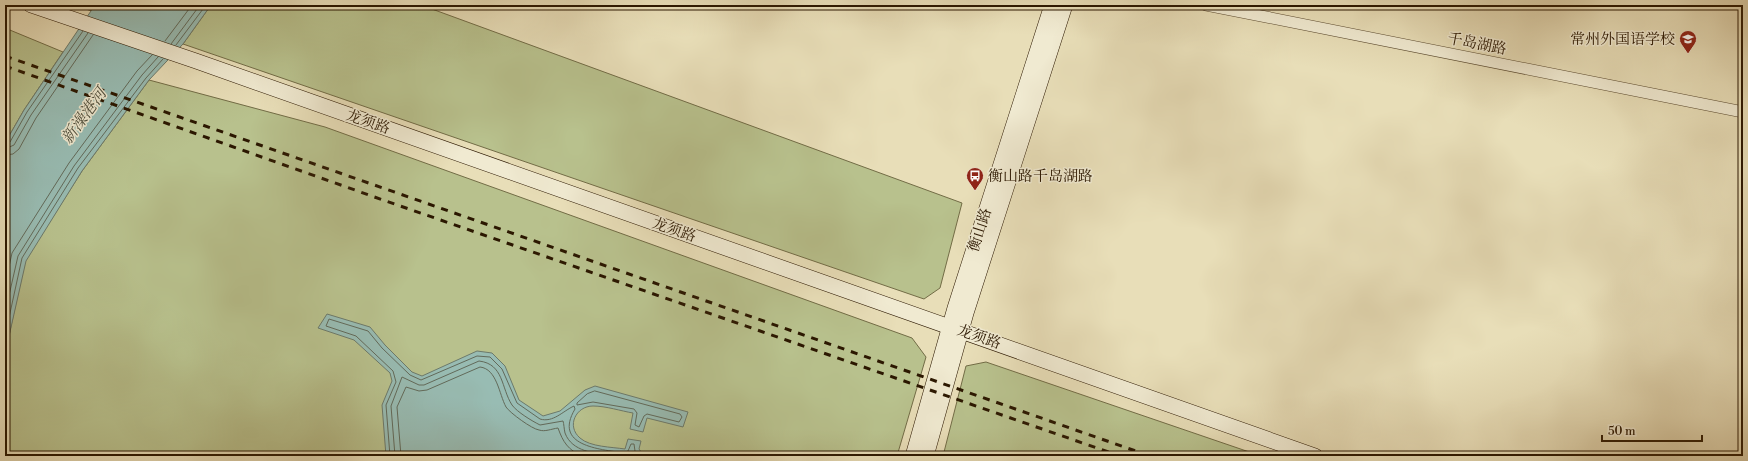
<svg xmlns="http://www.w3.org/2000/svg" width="1748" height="461" viewBox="0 0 1748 461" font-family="'Libre Bodoni','Noto Serif SC',serif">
<rect width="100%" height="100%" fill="#e8deb8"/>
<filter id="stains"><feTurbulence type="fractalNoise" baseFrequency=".005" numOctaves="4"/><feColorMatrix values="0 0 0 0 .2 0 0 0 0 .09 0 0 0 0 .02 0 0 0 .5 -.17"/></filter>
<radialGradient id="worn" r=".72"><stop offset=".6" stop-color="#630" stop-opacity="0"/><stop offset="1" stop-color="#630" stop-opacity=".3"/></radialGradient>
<g fill="#b8c18d" stroke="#726c46">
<path d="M73,5h22l-3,6z"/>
<path d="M211,5h210l541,198 -22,85 -16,11 -741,-255z"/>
<path d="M5,28l58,24 -39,58 -19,33z"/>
<path d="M149,80l176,47 587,211 14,19 -29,99h-892v-102l20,-93 57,-90z"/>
<path d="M986,362l275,94h-318l23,-90z"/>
</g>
<g fill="#98bcb3" stroke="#6c7a6b">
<path d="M95,5h116l-28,39 -34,36 -67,91 -56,90 -21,93v-211l19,-33z"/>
<path d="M327,314l43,13 15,18 27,27 10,4 55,-25 15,2 13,13 14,34 24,16 17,-5 25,-21 10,-4 93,26 -5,15 -36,-9 -4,14 -13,-3 3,-16c-12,-2 -27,-7 -40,-7 -17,0 -27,20 -13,32 10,9 32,9 45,11l3,-10 13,2 -2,8 5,7h-258l-4,-51 10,-24 -2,-8 -36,-33 -36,-12z"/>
</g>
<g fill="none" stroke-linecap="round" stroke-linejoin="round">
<g stroke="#626a5a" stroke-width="1">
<path d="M165,41l27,-36"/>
<path d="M171,44l29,-39"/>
<path d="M176,45l30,-40"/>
<path d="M5,144l5,-2 17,-30 56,-81"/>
<path d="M5,149l9,-4 17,-30 57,-82"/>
<path d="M5,155l8,-1 6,-5 17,-31 57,-83"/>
<path d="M5,285l7,-32 57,-90 68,-92 15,-16"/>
<path d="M5,313l13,-57 56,-90 68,-91 16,-18"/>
<path d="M5,336l17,-78 56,-90 68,-90 17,-19"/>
<path d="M595,391l85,23 2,3 -3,5 -32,-8 -3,2 -5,11 -4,-2 2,-12 -3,-4 -41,-7 -16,3v-2l10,-9z"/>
<path d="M390,456l-4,-51 10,-23 -3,-11 -37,-35 -30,-10 3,-7 39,12 14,17 28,27 11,5 56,-24 13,1 12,12 15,34 23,16c13,4 23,-8 34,-13l1,3c-22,37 24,40 49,44l4,-2 3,-7h3l1,7 4,5"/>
<path d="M395,456l-4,-50 11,-29 17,8h5l55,-24c25,3 22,27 33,44 5,7 20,16 28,20l23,-4c1,3 1,8 2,12 7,19 30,20 46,23"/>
<path d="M401,456l-4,-49 9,-20 13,4 8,-1 53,-23c17,2 19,27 26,40 4,6 26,22 33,23 6,2 12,-1 19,-2 5,14 10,22 24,28"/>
</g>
<defs>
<path id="street" d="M1206,5l537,107"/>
<g id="secondary">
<path d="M31,5l165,56 1119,395"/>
<path d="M913,456l42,-148 97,-303"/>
<path d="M926,456l40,-143 99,-308"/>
</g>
</defs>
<use href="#street" stroke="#5a492e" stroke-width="12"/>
<use href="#secondary" stroke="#2b1700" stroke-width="16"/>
<use href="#street" stroke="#f0ead1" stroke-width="11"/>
<use href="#secondary" stroke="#f0ead1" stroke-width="15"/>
<g stroke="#2b1700" stroke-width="3" stroke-dasharray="7 7" stroke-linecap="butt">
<path d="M5,56l1145,400"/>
<path d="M5,66l378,134 737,256"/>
</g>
</g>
<defs>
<symbol id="school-pin" viewBox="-11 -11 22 30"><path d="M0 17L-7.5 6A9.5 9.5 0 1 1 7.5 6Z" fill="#8f2418" stroke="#f0ead1"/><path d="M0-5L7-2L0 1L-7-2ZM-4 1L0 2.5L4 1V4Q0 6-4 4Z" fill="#fff"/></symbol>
<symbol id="bus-pin" viewBox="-11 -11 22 30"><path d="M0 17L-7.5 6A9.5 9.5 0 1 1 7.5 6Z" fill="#8f2418" stroke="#f0ead1"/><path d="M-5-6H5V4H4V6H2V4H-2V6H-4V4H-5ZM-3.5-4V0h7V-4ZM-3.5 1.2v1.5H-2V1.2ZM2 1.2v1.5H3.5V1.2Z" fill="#fff"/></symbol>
</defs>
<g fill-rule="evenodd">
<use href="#school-pin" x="1678" y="29" width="20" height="27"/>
<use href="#bus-pin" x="965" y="166" width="20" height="27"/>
</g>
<g text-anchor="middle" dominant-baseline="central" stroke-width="3" stroke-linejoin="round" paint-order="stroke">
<g font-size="15" fill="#2b1700" stroke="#f0ead1" text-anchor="end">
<text x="1675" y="39">常州外国语学校</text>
<text x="988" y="176" text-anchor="start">衡山路千岛湖路</text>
</g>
<g font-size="15" fill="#2b1700" stroke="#f0ead1">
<text transform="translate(1477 44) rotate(11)">千岛湖路</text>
<text transform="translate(368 122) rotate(19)">龙须路</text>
<text transform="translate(674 230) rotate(19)">龙须路</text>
<text transform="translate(980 230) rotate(-72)">衡山路</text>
<text transform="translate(979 337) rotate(19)">龙须路</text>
</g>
<g font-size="16" font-style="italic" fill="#51513f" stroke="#f0ead1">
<text transform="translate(84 116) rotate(-54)">新澡港河</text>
</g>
</g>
<rect width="1748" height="461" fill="none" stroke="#e8deb8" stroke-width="20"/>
<rect x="6" y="6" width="1736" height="449" fill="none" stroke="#2b1700" stroke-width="2"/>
<rect x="10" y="10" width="1728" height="441" fill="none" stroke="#2b1700"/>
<path d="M1602 435v6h100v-6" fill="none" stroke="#2b1700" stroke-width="2"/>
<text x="1608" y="435" font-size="12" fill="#2b1700" stroke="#f0ead1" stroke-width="3" paint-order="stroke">50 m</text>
<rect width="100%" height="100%" filter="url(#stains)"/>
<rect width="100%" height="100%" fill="url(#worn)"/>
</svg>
